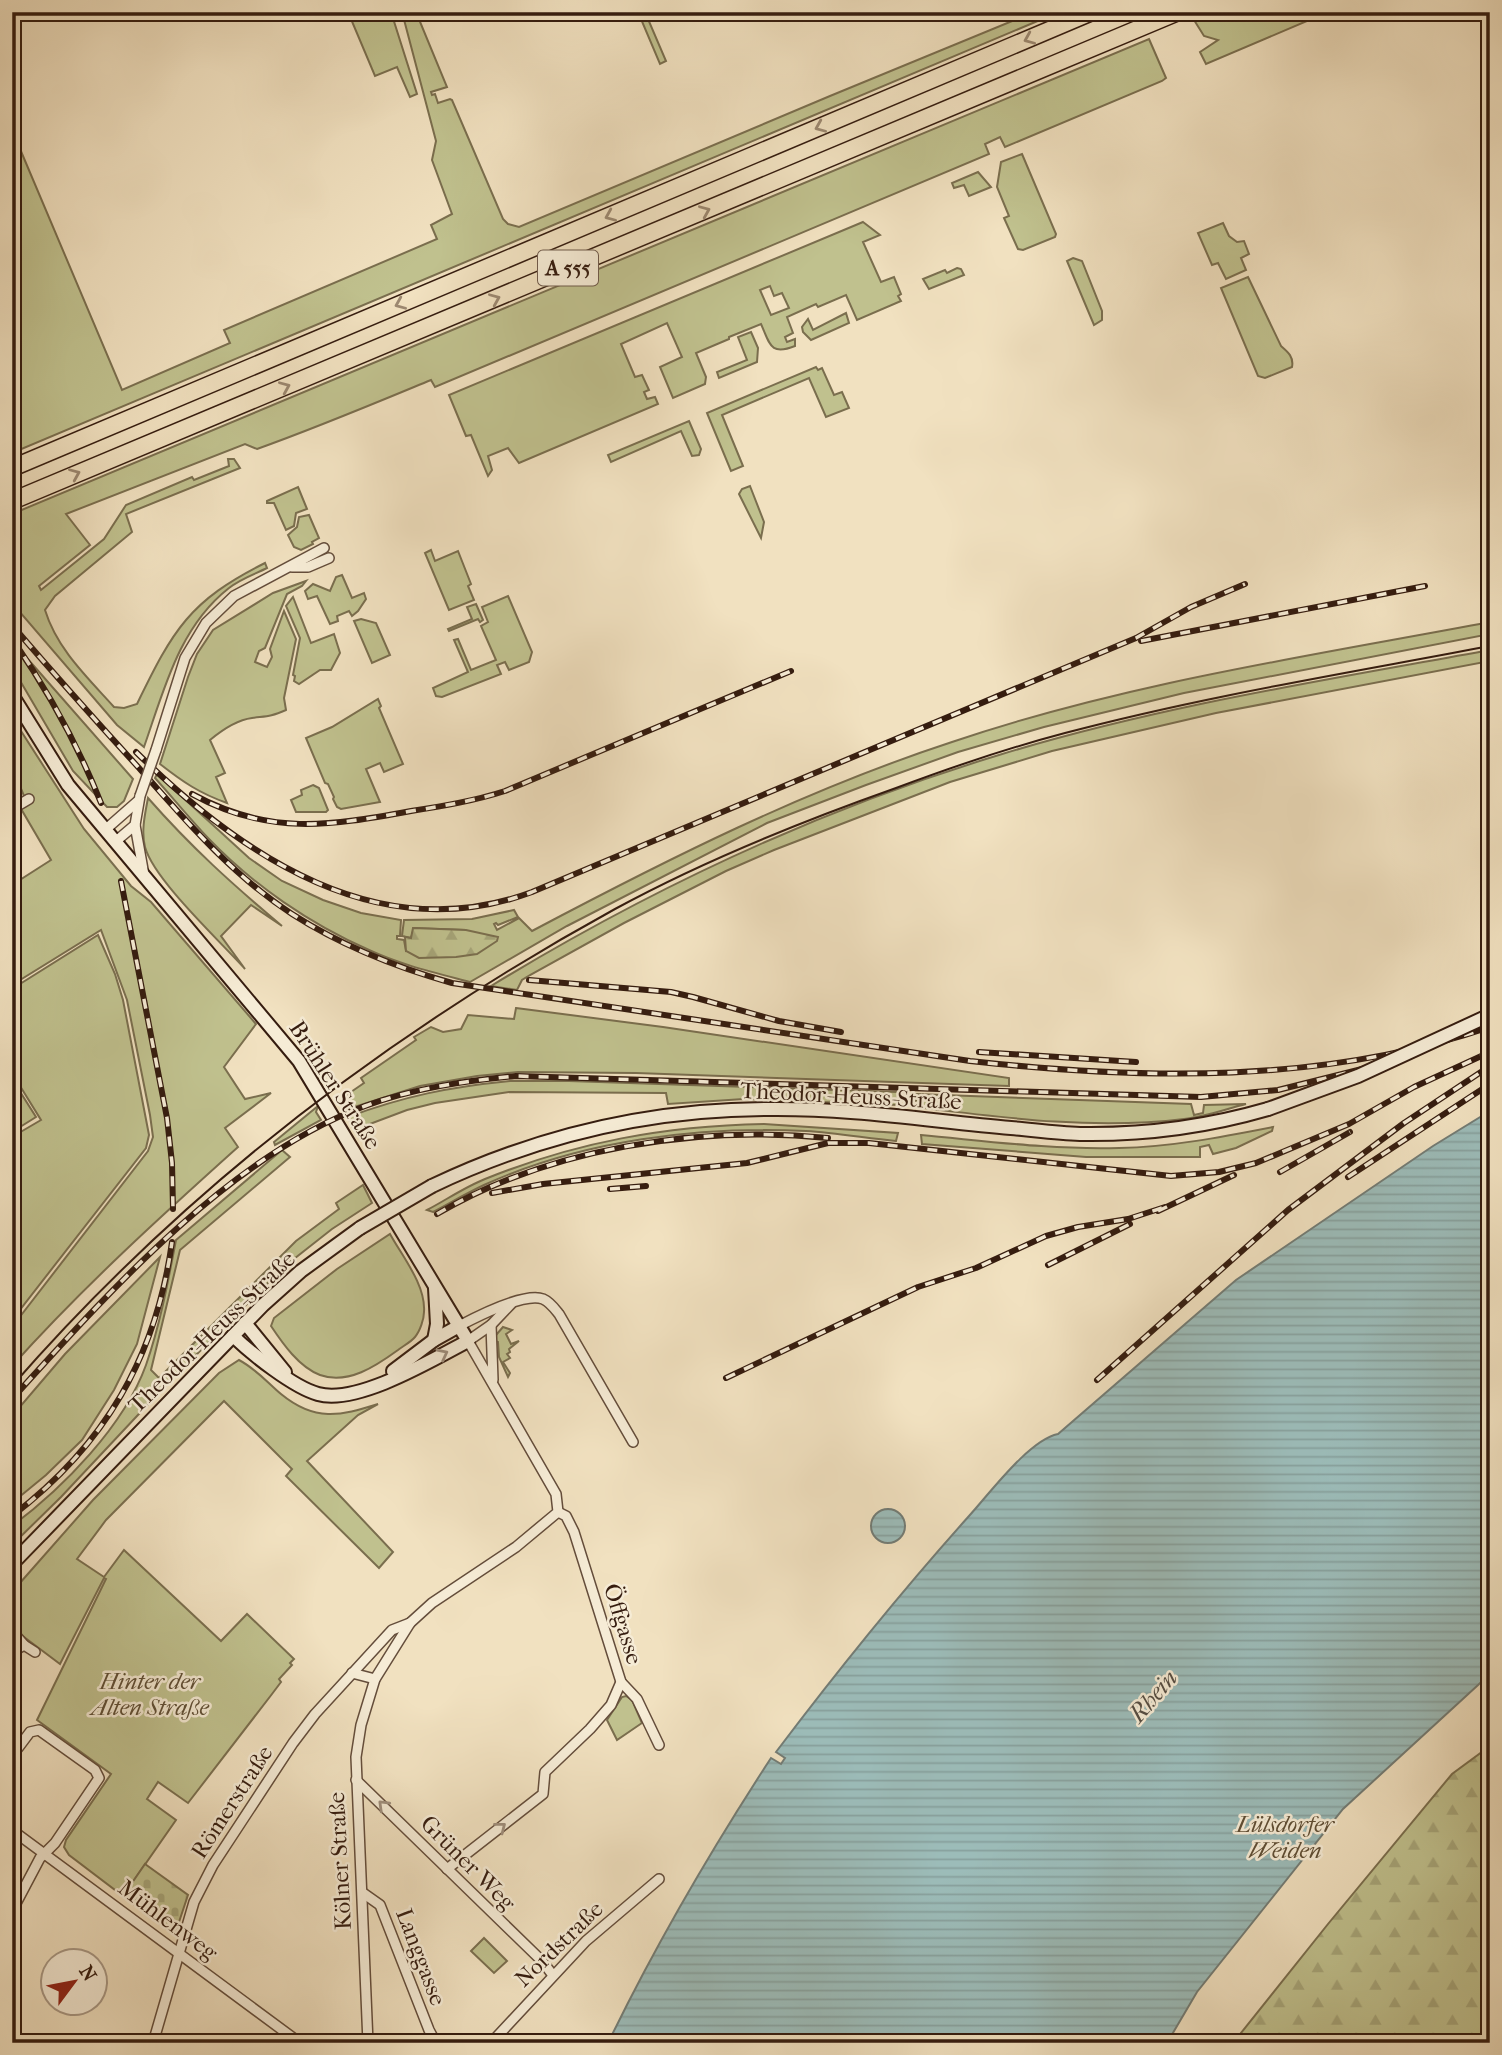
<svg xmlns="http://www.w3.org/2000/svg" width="1502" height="2055" viewBox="0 0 1502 2055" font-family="'IM FELL French Canon',serif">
<defs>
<pattern id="forest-firs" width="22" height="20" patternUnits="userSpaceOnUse" patternTransform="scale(1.75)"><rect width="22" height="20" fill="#c0c18e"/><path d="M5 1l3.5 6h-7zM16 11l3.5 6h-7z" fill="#a6a579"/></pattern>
<pattern id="cemetery-stones" width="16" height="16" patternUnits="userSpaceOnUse" patternTransform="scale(1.75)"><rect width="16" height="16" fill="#c0c18e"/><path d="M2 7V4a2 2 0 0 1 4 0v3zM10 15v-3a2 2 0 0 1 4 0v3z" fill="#a6a579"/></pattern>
<pattern id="water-rules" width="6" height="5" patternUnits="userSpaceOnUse" patternTransform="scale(1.75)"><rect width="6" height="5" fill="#9cbcb9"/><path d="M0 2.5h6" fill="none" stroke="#87a19e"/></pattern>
</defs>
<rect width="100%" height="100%" fill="#f1e1c0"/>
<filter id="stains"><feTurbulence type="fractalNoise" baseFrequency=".00286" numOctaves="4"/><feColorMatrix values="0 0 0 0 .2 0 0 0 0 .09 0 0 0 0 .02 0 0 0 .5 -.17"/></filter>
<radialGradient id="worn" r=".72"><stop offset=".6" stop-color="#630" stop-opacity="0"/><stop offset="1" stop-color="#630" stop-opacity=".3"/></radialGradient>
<g fill="#c0c18e" stroke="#7a6e4e" stroke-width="2" fill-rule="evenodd">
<path d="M348,12h43l26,82 -7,3 -13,-30 -22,9z"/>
<path d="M402,12h14l31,75 -16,5 1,3 3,-1 3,9 12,-4 2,1 51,119 5,5 11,3 311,-131 204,-84h25l-1047,441v-323l110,260 108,-47 -6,-13 213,-91 -6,-14 21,-11 -20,-54 4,-19z"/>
<path d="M638,12h7l21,49 -6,3z"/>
<path d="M1211,12h117l-122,52 -6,-12 18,-12 -14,-4 -10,-16z"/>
<path d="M1149,39l17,39 -4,3 -157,66 -5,-10 -15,7 4,10 -554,233 -4,-7c-58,24 -115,48 -174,69l-12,-5 -179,70 24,31 -51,41 2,4 63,-51 22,-34 66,-28 2,3 35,-14 -1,-7h6l6,9 -114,46 6,18 -77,64 -10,14c12,39 42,67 69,97l10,1 13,-4c36,-74 52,-103 128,-141l2,5c-12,6 -27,11 -38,20 -50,39 -65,102 -85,159l-27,-22 -105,-122v-89z"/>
<path d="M1022,154l34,80 -1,3 -32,13 -5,-1 -14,-31 5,-2 -12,-29 4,-25z"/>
<path d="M978,172l13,15 -22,9 -5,-11 -10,3 -2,-5z"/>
<path d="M863,222l17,13 -17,7 18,40 13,-5 7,17 -3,2 3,5 -44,19 -11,-25 -28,12 -2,-3 -29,13 6,16 -8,4 2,5 8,-3v7c-25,10 -25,-2 -34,-22l-32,13v2l-33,14 10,24 -1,7 -32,14 -13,-31 22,-10 -15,-34 -46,21 14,33 7,-2 7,15 -5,2 3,7 8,-2 3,7 -139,59 -11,-15 -20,8 4,14 -4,6 -17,-41 -5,1 -17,-41zM770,286l4,10 8,-3 7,15 -18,7 -11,-25z"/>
<path d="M1223,223l6,13 8,6 7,-1 5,13 -8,4 5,12 -20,9 -8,-16 -6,2 -14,-32z"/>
<path d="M1073,258l9,3 20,50v9l-8,5 -27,-64z"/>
<path d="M957,268l4,1 3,6 -35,14 -6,-10 22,-9 2,3z"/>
<path d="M1248,277l33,69c7,6 13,11 11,21l-27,11 -7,-2 -37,-88z"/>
<path d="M846,313l3,10 -38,17 -8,-8 -1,-5 6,-8 5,11z"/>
<path d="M751,332l7,16 -1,14 -38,16 -2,-6 30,-12 -9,-23z"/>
<path d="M816,367l2,3 4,-2 12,27 8,-3 7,16 -23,9 -17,-39 -87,37 21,51 -12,5 -24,-58z"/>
<path d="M689,421l12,28 -2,6 -7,1 -11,-25 -70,31 -3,-7z"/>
<path d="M750,486l14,36 -3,16 -22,-44 3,-5z"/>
<path d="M298,487l9,22 -11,4 -2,13 -8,4 -12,-27h-7v-2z"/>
<path d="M309,515l10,23 -7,4 1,2 -12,6 -7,-3 -6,-12 9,-8 2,-10z"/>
<path d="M431,550l4,11 23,-10 13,33 -3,2 6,14 -25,10 -24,-57z"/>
<path d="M342,575l10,23 12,-5 2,6 -8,12 -6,5 -3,-5 -12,5 1,5 -8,3 -13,-28 -9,3 -3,-8 8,-7 17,7 6,-14z"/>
<path d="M306,581l-4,5 -15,8 -22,54 -6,3 -4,11 12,5 5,-10 -2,-8 14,-38 12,28 -12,59 2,12c-16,7 -19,6 -34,8 -15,2 -30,12 -42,22l15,33 -9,4 11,26c-28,-10 -44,-21 -67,-39l28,-87 9,-23 16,-24 60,-37z"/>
<path d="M508,596l24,56 -3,10 -20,8 -4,-8 -8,3 4,9 -59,23 -6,-1 -3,-8 35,-16 -14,-32 4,-1 13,31 25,-10 -15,-34 7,-4 -6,-15z"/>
<path d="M293,597l18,46 23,-9 6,19 -9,17h-11l-21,14 -5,-3 1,-5 -2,-1 7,-37 -14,-32z"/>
<path d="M476,604l7,16 -3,2 -2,-3 -29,12 -1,-2 24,-10 -5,-12z"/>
<path d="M361,619l15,4 14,32 -18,8 -18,-42z"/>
<path d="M1490,622v12l-306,59 -140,34 -86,25 -92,33 -99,38 -200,103 -97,56c-34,-9 -69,-17 -101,-32 -59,-26 -116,-65 -161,-112 -18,-19 -35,-40 -53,-60l2,-4 92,84 33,23 41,19 38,13 40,7 -1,16h-3v3l7,1 2,11 60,-21 -52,-2 -3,10 -9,-2 2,-16 68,-1 42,-9 4,7 -20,8 -2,-2 -2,1 3,6 22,-12 13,13c136,-72 273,-141 420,-189 174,-59 358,-86 538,-120z"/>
<path d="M12,641l121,138 -9,22 -7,6h-10l-34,-36 -61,-104z"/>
<path d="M1490,650v11l-274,52 -164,38 -102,31 -176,68 -48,21 -102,52 -94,52 -8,5 -5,10 -26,-4c159,-97 330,-177 508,-231 160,-49 327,-75 491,-105z"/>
<path d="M378,699l3,7 -2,2 24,56 -19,8 -4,-9 -14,6 14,33 -39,7 -4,-2 -4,-8 1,-2 -6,-13 -3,-1 -19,-45 26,-11z"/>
<path d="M12,717l72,112 47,57 20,16 105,122 -32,43 21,32 26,-6 -46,35 13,19c-78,70 -156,141 -226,219v-39l136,-176 5,-14 -3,-22 -23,-115 -26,-70 -89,55v-100l39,-25 -31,-53 7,-4 -15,-36z"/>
<path d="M313,785l6,3 9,22 -2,2h-30l-5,-12 11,-5 -1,-5z"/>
<path d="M148,798c43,49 84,86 134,128l-31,-21 -30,31 24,33c-25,-28 -91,-89 -100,-122 -4,-16 0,-33 3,-49z"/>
<path d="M98,935l17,39 8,26 26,135 -3,13 -134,172v-183l29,-17 -29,-47v-84z"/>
<path d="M516,1008l147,19 346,51v8l-373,-13 -118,-1 -41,4 -57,10 -75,24 3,-16 16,-11 -3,-5 55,-38 -2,-3 17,-10 12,5 18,-3 7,-14 46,4z"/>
<path d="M12,1079l24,38 -24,15z"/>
<path d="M510,1081h59l329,11v13l-154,-6 -76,5 -2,-11 -157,-1 -74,11 -28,7 -53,20 -6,-13c57,-21 101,-30 162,-36z"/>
<path d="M916,1094l275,10 3,11 9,-2 1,-8 42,-1c-20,5 -41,13 -62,15 -90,11 -179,-1 -268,-12z"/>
<path d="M318,1106l-2,6 5,8 -46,25 -1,-3z"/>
<path d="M764,1124l134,9 -2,8c-30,-3 -60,-8 -90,-10 -107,-5 -223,9 -322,54 -17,8 -34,18 -51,27l-6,-2c19,-10 38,-23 58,-31 91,-37 180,-53 279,-55z"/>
<path d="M1273,1127l-1,4 -36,17 -23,6 -4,-9 -9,2v10h-114l-164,-13 -1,-9c66,6 132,15 198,13 52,-1 103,-11 154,-21z"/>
<path d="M282,1150l8,7 -110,93 -29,120 8,8 137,-137 43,-32 -3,-6 27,-18 9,18 -40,26 -47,37 -118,118 -106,113 -49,48v-19c51,-38 112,-100 134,-161 14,-40 22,-83 30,-125z"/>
<path d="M390,1234c12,22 36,51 34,78 0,7 -4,19 -9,25 -4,5 -12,9 -17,13 -22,16 -50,35 -78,25 -21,-8 -37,-31 -49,-49l3,-8 63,-49z"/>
<path d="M160,1257l-23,87 -23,46 -32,50 -36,35 -34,28v-87l53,-62z"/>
<path d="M503,1327l9,3 -6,4 5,10 8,-3 -10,8 1,3 -3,2 3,4 -7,4 7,11 -2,4 -9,-20 -1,-15 -3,-1 1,-6z"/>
<path d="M239,1360c17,9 28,22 42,34 34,28 59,22 97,10l-20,11 -51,46 86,91 -14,16 -93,-92 6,-7 -68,-68 -118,119 -29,39 27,18 20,-27 97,91 26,-27 47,45 -4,4 2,2 -13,14 2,3 -9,12 -84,109 -30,-21 -11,17 29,21 -53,76 -54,-41 -5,-8 2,-7 45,-66 -74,-54 69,-141 -2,-1 -44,86 -48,-36v-36l81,-92 126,-127z"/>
<path d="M626,1696l6,4 10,23 -25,17 -10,-20 15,-23z"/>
<path d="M484,1938l23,23 -13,12 -23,-22z"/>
</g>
<g fill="url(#forest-firs)" stroke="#7a6e4e" stroke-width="2">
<path d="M413,928l53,2 32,7 -1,4 -20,13 -21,3 -37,1 -13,-7 -1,-14 6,1z"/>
<path d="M1490,1746v297h-257l95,-119 124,-150z"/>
</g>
<path fill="url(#cemetery-stones)" stroke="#7a6e4e" stroke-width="2" d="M145,1864l43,31 -12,36 -5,1 -48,-36z"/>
<g fill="url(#water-rules)" stroke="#737c75" stroke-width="2">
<path d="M1490,1111v563l-147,135 -146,183 -30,51h-559c48,-99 103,-193 163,-285l10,6 4,-6 -9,-6c62,-82 125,-160 193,-236 21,-23 60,-76 89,-82l178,-154 197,-134z"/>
<circle cx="888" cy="1526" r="17"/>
</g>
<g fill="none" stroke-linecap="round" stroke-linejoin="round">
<defs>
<g id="minor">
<path d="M292,567h16l21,-9"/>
<path d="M156,750l29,-92 21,-35 28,-27 90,-48"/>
<path d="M12,809l17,-10"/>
<path d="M135,825l9,50"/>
<path d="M105,830l33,-29"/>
<path d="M115,842l20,-17 5,-29"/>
<path d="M491,1325l2,55"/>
<path d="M459,1326c17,-9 66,-34 84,-27 7,3 12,10 16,15l74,128"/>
<path d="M558,1512l8,4 8,16 47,150 16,17 22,46"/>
<path d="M12,1631l12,14"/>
<path d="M12,1652l12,-7 11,7"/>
<path d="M352,1673l23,6"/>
<path d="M12,1752l6,-4 12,-16 9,-2 56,40 4,8 -44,65 -15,15 -28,53"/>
<path d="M356,1780l186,181 10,13"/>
<path d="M12,1830l288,213"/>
<path d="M447,1869l96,-75 2,-22 45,-43 21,-24 10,-23"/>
<path d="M363,1893l17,12 49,125 7,13"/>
<path d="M153,2043l41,-141 19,-37 80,-122 22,-29 77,-84 18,-7"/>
<path d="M368,2043l-12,-286 5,-32 14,-46 35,-56 22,-20 84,-56 42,-35 -2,-18 -88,-153 23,-16 20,-21"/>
<path d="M491,2043l95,-102 73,-62"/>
</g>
<g id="secondary">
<path d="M12,695l56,90 231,276 169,280c-36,19 -111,64 -150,53 -25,-7 -66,-40 -85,-58"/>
<path d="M432,1186c107,-51 219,-77 337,-77 81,-1 162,12 242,19 23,2 46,5 69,6 64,1 126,-7 188,-25"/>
<path d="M245,1323l40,49"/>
<path d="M434,1340l3,-16 -2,-36"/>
<path d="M393,1371l41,-31 25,-14"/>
<path d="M12,1564l251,-259 38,-34 59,-43"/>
</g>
<g id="motorway">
<path d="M12,468l1080,-456"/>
<path d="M12,501l1166,-489"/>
</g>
</defs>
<use href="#minor" stroke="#644d3b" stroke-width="12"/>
<use href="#secondary" stroke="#351c0f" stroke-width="16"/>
<use href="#motorway" stroke="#351c0f" stroke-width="19"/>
<use href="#minor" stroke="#f6ecd6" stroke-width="9"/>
<use href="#secondary" stroke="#f6ecd6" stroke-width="12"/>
<use href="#motorway" stroke="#f1e1c0" stroke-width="16"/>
<path stroke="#351c0f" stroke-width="2" d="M12,1386c170,-195 377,-353 603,-477 90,-49 185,-87 281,-121 56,-21 112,-40 169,-55 140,-37 283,-60 425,-87"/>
<defs>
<g id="rail">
<path d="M12,625c42,49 84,96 127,143 47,53 93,107 153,146 50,32 103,53 160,69l518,78c173,19 353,23 520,-34"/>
<path d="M13,640c35,51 65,105 88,163"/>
<path d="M1141,641l284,-55"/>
<path d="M136,752c106,104 243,197 396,140l604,-254 55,-31 54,-23"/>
<path d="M192,794c77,42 137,32 219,17 32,-5 63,-10 94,-20l286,-120"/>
<path d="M121,881l46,237 5,45 1,46"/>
<path d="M529,980l142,12 22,5 86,24 62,11"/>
<path d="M979,1052l157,10"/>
<path d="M1280,1172l70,-40"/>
<path d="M1348,1177l142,-93"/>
<path d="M610,1189l36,-3"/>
<path d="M492,1193l51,-9 204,-21 81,-20h41l302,33 48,-4 37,-9 93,-39 65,-37 76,-35"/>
<path d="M1158,1211l76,-36"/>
<path d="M437,1214c112,-66 262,-89 391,-76"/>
<path d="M1048,1265l82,-41"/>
<path d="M726,1378l192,-91 58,-19 70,-32 32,-9 50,-8 37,-12"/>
<path d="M1097,1380l191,-170 116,-87 86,-57"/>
<path d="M12,1399c96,-106 216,-242 353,-293 49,-18 100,-25 151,-30l685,21 77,-7 100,-25"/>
<path d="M12,1516c93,-71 144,-159 160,-274"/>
</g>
</defs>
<use href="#rail" stroke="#351c0f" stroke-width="6"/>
<use href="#rail" stroke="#f6ecd6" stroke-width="3.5" stroke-dasharray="10" stroke-linecap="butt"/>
<defs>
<path id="minor-bridge" d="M140,796l16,-46"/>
<g id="secondary-bridge">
<path d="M1268,1109l90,-33 132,-61"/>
<path d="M360,1228l72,-42"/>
</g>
</defs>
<use href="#minor-bridge" stroke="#644d3b" stroke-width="12" stroke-linecap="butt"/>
<use href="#secondary-bridge" stroke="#351c0f" stroke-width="16" stroke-linecap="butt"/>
<use href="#minor-bridge" stroke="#f6ecd6" stroke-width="9"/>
<use href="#secondary-bridge" stroke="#f6ecd6" stroke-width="12"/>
</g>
<defs><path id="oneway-chevron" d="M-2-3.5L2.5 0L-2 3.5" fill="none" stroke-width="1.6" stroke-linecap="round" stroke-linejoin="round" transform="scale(1.75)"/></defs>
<g stroke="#9c8870">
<use href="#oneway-chevron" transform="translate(1029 39) rotate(157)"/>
<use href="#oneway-chevron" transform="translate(820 127) rotate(157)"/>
<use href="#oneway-chevron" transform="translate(705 211) rotate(-23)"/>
<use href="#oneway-chevron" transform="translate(610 216) rotate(157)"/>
<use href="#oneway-chevron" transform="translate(495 299) rotate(-23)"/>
<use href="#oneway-chevron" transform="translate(400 304) rotate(157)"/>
<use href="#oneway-chevron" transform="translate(285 387) rotate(-23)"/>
<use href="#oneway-chevron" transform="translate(75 474) rotate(-23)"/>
</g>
<g stroke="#9f8e7c">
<use href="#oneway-chevron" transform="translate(443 1354) rotate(-27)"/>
<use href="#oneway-chevron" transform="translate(383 1805) rotate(-136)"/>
<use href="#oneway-chevron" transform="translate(501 1827) rotate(-38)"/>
</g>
<g text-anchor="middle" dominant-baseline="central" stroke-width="5" stroke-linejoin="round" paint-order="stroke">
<rect fill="#f6ecd6" stroke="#6f5a4b" stroke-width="2" x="538" y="250.5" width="60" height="35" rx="5"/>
<g font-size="21" font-weight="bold" fill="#351c0f">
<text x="568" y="268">A 555</text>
</g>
<g font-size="23" fill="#351c0f" stroke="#f6ecd6">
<text transform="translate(335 1085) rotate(57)">Brühler Straße</text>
<text transform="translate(851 1096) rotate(3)">Theodor-Heuss-Straße</text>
<text transform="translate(212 1332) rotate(-44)">Theodor-Heuss-Straße</text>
<text transform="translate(623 1624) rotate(73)">Öffgasse</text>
<text transform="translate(232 1802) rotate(-57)">Römerstraße</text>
<text transform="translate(340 1861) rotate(-93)">Kölner Straße</text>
<text transform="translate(468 1863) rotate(45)">Grüner Weg</text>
<text transform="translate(168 1920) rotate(37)">Mühlenweg</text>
<text transform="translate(559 1944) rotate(-44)">Nordstraße</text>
<text transform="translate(421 1957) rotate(69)">Langgasse</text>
</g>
<g font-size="23" font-style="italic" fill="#5f4e35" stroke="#f6ecd6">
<text x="150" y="1681">Hinter der<tspan x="150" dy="26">Alten Straße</tspan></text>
<text x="1285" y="1824">Lülsdorfer<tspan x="1285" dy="26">Weiden</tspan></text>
</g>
<g font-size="24" font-style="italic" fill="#544c42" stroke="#f6ecd6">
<text transform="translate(1153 1696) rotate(-49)">Rhein</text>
</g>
</g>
<rect width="1502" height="2055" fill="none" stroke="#f1e1c0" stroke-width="42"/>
<rect x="14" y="14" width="1474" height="2027" fill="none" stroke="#351c0f" stroke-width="3.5"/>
<rect x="21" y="21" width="1460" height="2013" fill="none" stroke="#351c0f" stroke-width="2"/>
<g transform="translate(74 1982) rotate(58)"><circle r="33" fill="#f6ecd6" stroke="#a99986" stroke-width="2"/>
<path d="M0-5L12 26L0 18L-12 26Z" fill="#8f2418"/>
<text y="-10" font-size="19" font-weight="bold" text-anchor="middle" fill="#351c0f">N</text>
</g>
<rect width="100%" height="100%" filter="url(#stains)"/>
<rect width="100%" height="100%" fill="url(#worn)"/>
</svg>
